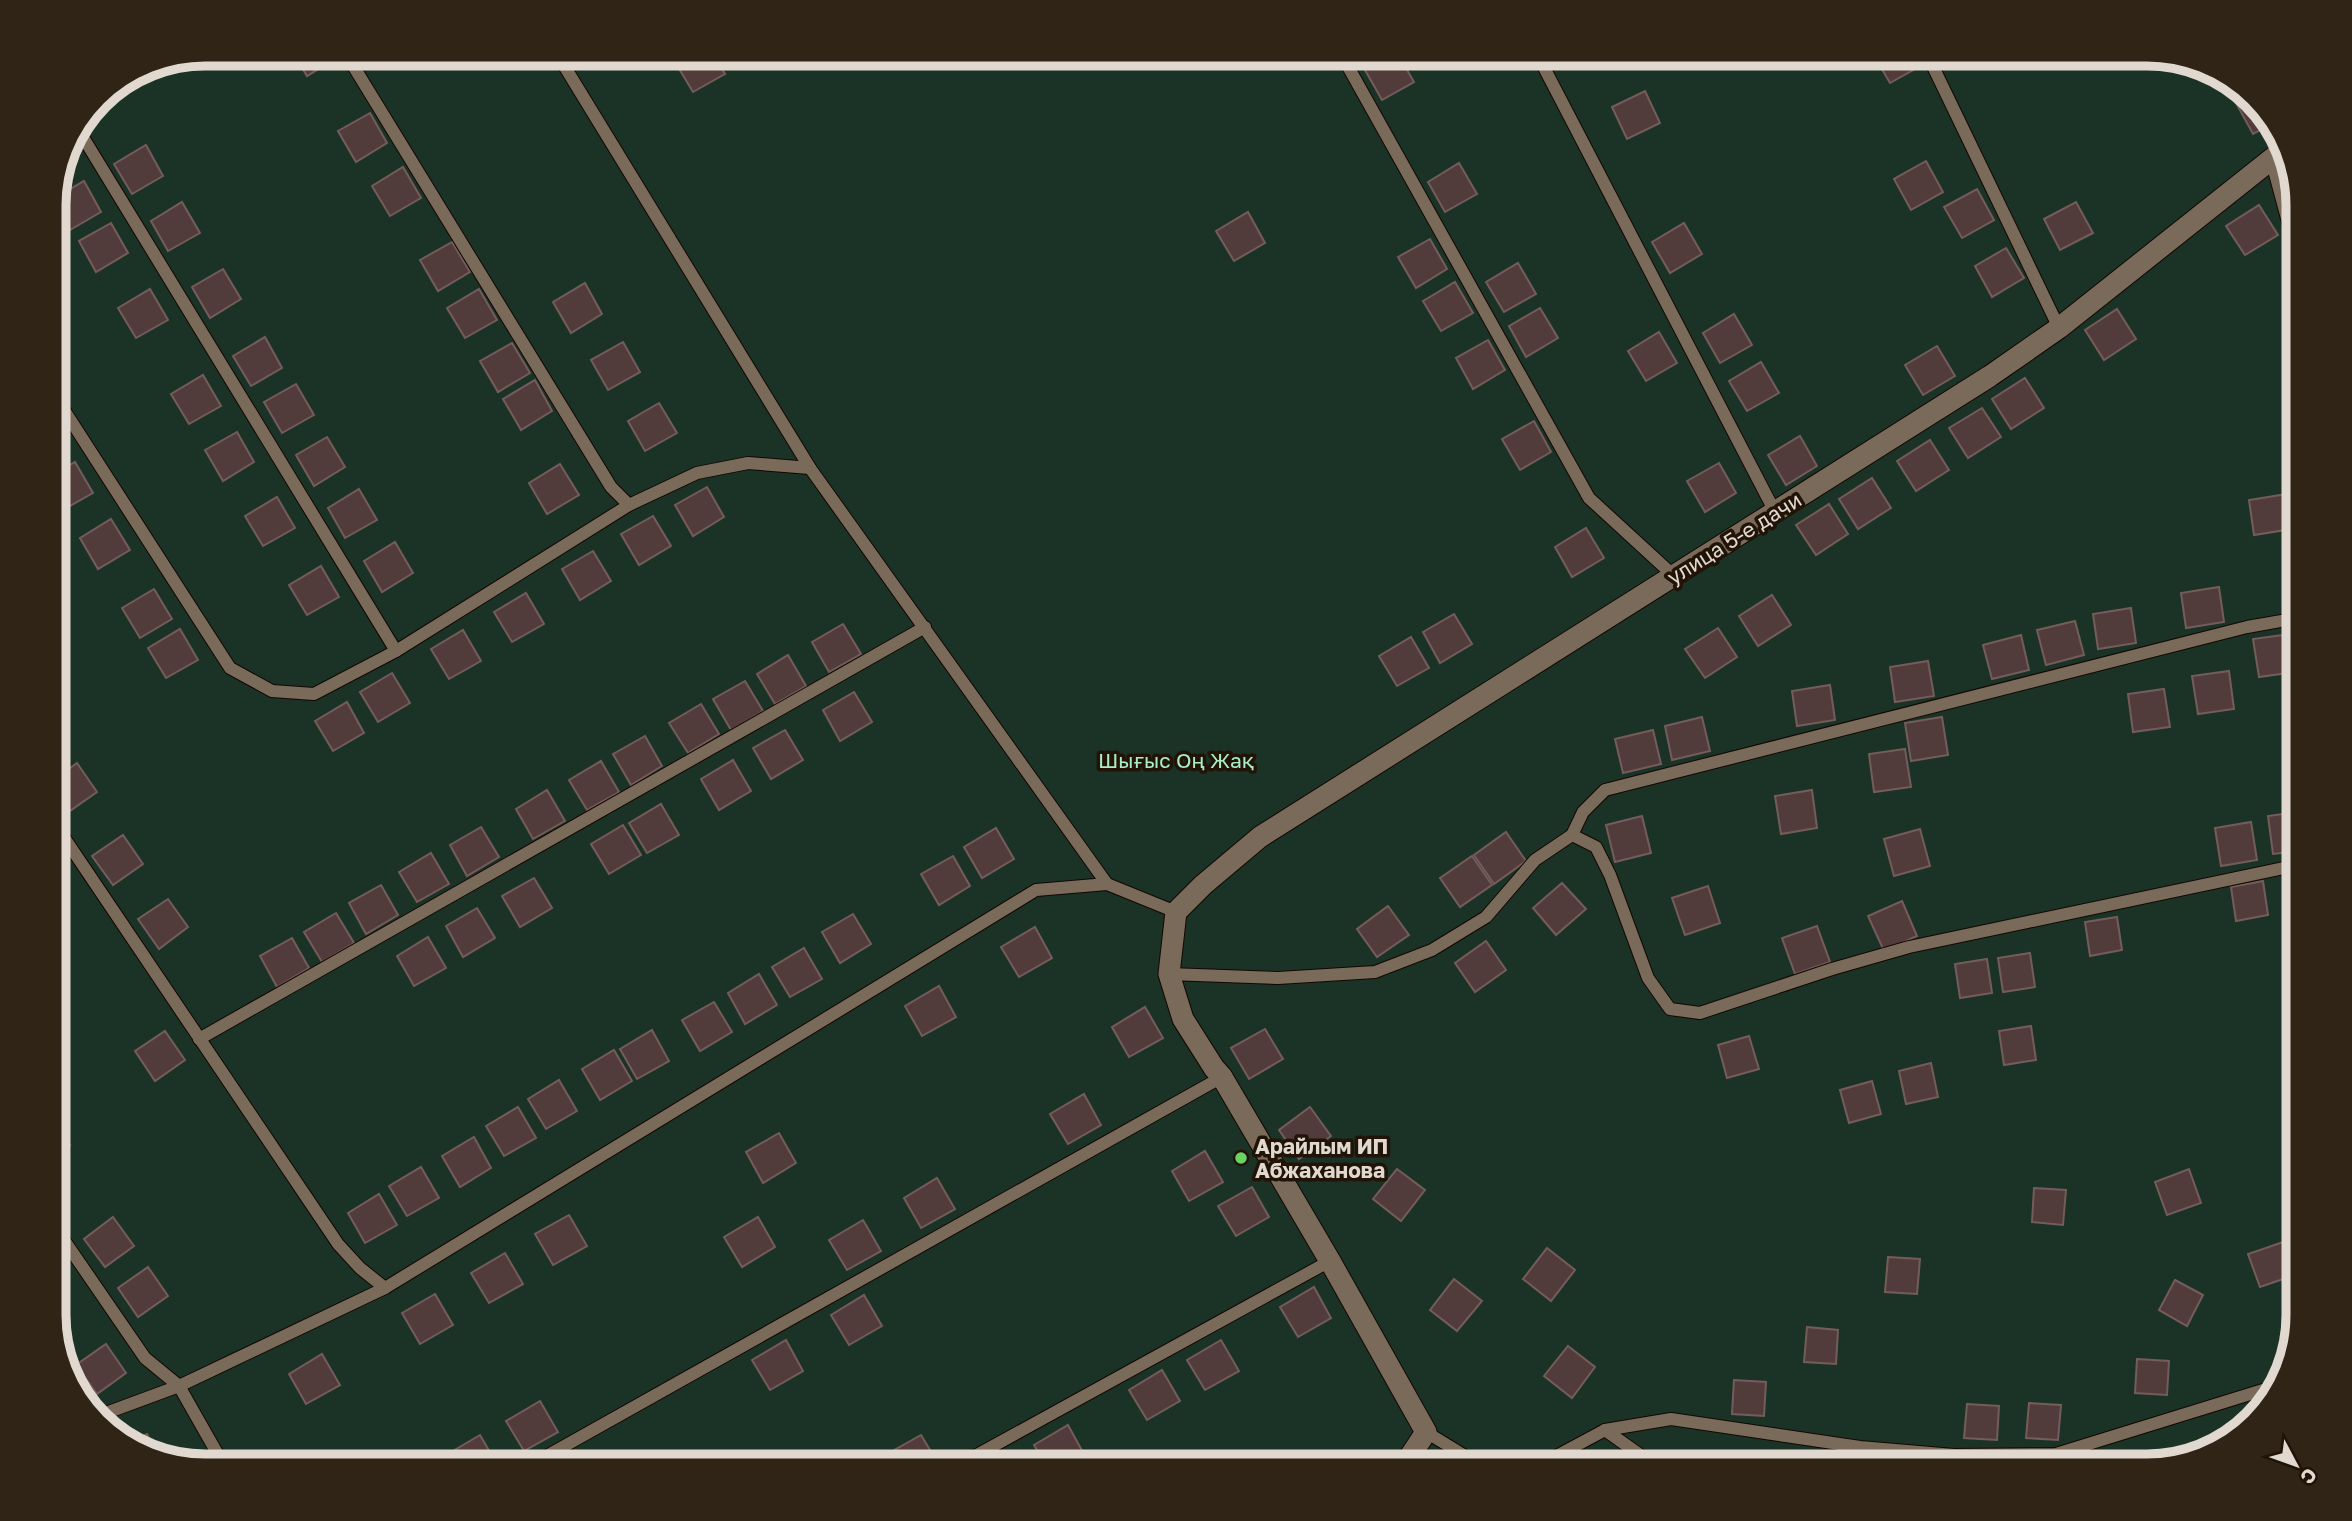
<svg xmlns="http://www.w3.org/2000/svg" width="2352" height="1521" viewBox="0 0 2352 1521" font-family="'Golos Text',sans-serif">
<rect width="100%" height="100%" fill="#2a1d0f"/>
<path fill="#1b3327" d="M205,54h1942l83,25 48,51 20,75v1111l-25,83 -51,48 -75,20h-1942l-83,-25 -47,-50 -20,-67v-1129l11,-49 33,-49 49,-32z"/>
<g fill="#523c3b" stroke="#745c5a" stroke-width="2">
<path d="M294,54h43l1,3 -31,19z"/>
<path d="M689,54h24l12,20 -32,18 -18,-30z"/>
<path d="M1391,54h7l16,28 -32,18 -17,-30z"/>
<path d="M1873,54h43l6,11 -32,18z"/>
<path d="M1645,91l15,32 -33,16 -15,-32z"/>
<path d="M2247,97l25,27 -19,10 -17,-31z"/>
<path d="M370,113l17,30 -31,19 -18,-31z"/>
<path d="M146,145l17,31 -31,18 -18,-30z"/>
<path d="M1926,161l17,31 -32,18 -17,-31z"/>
<path d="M1459,163l18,31 -32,18 -17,-30z"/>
<path d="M403,167l18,31 -31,18 -18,-30z"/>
<path d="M84,181l17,31 -31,18 -15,-25v-7z"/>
<path d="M1977,189l17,31 -32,18 -18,-31z"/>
<path d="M182,202l18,31 -32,18 -17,-30z"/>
<path d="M2076,202l17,31 -33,17 -16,-31z"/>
<path d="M2259,205l19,30 -33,20 -19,-29z"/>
<path d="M1248,212l17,31 -31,18 -18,-30z"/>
<path d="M111,223l17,30 -32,19 -17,-31z"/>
<path d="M1684,223l18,31 -32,19 -18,-31z"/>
<path d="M1430,239l17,30 -31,19 -18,-31z"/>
<path d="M452,242l18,30 -32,19 -18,-31z"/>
<path d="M2006,248l18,30 -32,19 -17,-31z"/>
<path d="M1518,263l18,31 -32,18 -18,-30z"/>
<path d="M223,269l18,30 -31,19 -18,-31z"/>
<path d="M1455,282l18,31 -32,18 -18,-30z"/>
<path d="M585,283l17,31 -31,19 -18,-31z"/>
<path d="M150,289l18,31 -32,18 -18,-30z"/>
<path d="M479,289l18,31 -32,18 -18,-30z"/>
<path d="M1540,308l18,30 -32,19 -17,-31z"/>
<path d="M2117,309l19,30 -32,21 -19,-30z"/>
<path d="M1734,314l18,31 -32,18 -17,-30z"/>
<path d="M1659,332l18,31 -31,18 -18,-30z"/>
<path d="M265,337l17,31 -31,18 -18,-30z"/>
<path d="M1488,340l17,30 -32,19 -17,-31z"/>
<path d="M623,342l17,30 -32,18 -17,-30z"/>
<path d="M512,343l18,30 -32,19 -18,-31z"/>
<path d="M1937,346l18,30 -32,19 -18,-30z"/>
<path d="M1761,362l18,31 -32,18 -18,-30z"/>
<path d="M203,375l18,31 -32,18 -18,-30z"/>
<path d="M2025,378l19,30 -33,21 -19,-30z"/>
<path d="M535,380l17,31 -31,19 -18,-31z"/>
<path d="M296,384l18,31 -32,18 -18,-31z"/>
<path d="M659,403l18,30 -32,18 -17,-30z"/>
<path d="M1982,408l19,29 -33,21 -19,-30z"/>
<path d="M1534,421l17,31 -31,18 -18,-31z"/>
<path d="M237,432l17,30 -31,19 -18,-31z"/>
<path d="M1800,436l17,30 -31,19 -18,-30z"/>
<path d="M327,437l18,30 -31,19 -18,-31z"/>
<path d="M1930,440l19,30 -33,21 -19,-30z"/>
<path d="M75,462l18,31 -32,18 -6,-11v-26z"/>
<path d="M1719,463l17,30 -31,19 -18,-31z"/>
<path d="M560,464l19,31 -32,19 -18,-31z"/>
<path d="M1872,478l19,30 -33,21 -19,-30z"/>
<path d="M707,487l17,30 -31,19 -18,-31z"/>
<path d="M359,489l18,31 -32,18 -17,-30z"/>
<path d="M2287,494l5,35 -38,6 -5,-35z"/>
<path d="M277,497l18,31 -32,18 -18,-30z"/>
<path d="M1829,504l19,30 -32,21 -20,-30z"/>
<path d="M653,516l18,30 -32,19 -18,-31z"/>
<path d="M111,519l19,31 -32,19 -18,-31z"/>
<path d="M1586,528l18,30 -32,19 -17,-30z"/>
<path d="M395,542l18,31 -31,19 -18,-31z"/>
<path d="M593,551l18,30 -31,19 -18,-31z"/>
<path d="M321,566l18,31 -32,18 -18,-30z"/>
<path d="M2219,587l5,35 -38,6 -5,-35z"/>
<path d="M154,589l18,30 -32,19 -18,-30z"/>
<path d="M526,593l18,31 -32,18 -18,-30z"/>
<path d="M1772,595l19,30 -33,21 -19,-30z"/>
<path d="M2131,608l5,35 -38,6 -5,-35z"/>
<path d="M1454,614l18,30 -32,19 -17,-31z"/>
<path d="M2075,621l9,34 -38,10 -9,-35z"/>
<path d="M843,624l18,30 -32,18 -17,-30z"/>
<path d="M1718,628l19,29 -32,21 -20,-29z"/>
<path d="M180,629l18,31 -32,18 -18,-30z"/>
<path d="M463,630l18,31 -32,18 -18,-30z"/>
<path d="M2290,634l5,38 -36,5 -6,-38z"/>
<path d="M2021,635l8,35 -37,9 -9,-34z"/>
<path d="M1411,637l18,31 -32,18 -18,-30z"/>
<path d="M788,655l18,31 -31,18 -18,-30z"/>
<path d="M1928,661l6,35 -39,6 -5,-35z"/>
<path d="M2229,671l5,38 -36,5 -6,-38z"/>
<path d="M392,673l18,30 -32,19 -18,-30z"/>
<path d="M745,681l18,30 -32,19 -18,-31z"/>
<path d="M1830,685l5,35 -38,6 -5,-35z"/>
<path d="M2164,689l6,38 -37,5 -5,-38z"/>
<path d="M854,692l18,30 -32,19 -17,-31z"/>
<path d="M347,702l17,31 -31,18 -18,-30z"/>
<path d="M701,704l18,30 -31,19 -19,-30z"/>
<path d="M1702,717l8,34 -38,9 -7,-34z"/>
<path d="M1942,717l6,38 -37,6 -6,-38z"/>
<path d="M785,730l18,30 -32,19 -18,-31z"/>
<path d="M1653,730l8,34 -38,9 -8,-34z"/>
<path d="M645,736l17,30 -31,19 -18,-31z"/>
<path d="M1905,749l6,38 -37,5 -5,-38z"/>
<path d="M733,760l18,31 -32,19 -18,-31z"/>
<path d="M601,761l18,31 -32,18 -18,-30z"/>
<path d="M77,763l20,29 -30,21 -12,-18v-16z"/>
<path d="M547,790l18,31 -32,18 -17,-30z"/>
<path d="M1812,790l5,38 -36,6 -6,-38z"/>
<path d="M661,804l18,31 -32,18 -18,-30z"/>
<path d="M2298,812v39l-25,3 -5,-38z"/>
<path d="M1642,816l9,37 -36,9 -9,-37z"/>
<path d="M2251,822l6,38 -36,6 -6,-38z"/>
<path d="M623,825l18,30 -32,19 -18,-30z"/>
<path d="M481,827l18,30 -32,19 -17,-31z"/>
<path d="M996,828l18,31 -32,19 -18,-31z"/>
<path d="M1920,829l10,37 -36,10 -10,-37z"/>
<path d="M1506,832l20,29 -32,23 -20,-29z"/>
<path d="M123,835l20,29 -30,21 -21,-29z"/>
<path d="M431,853l18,31 -32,18 -18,-30z"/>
<path d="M953,856l17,30 -31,19 -18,-31z"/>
<path d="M1472,856l20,29 -32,22 -20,-29z"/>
<path d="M534,878l18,30 -32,19 -18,-31z"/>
<path d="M2263,881l5,34 -32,6 -5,-34z"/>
<path d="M1562,883l24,26 -30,26 -23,-27z"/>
<path d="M381,885l17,30 -32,19 -17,-31z"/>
<path d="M1708,886l12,37 -35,12 -13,-37z"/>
<path d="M168,899l20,28 -29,22 -21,-30z"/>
<path d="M1902,901l15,35 -33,15 -16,-35z"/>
<path d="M1388,906l21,29 -32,22 -20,-28z"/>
<path d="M477,908l18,30 -32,19 -17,-31z"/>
<path d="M336,913l18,30 -32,19 -18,-30z"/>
<path d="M853,914l18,30 -31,19 -18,-31z"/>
<path d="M2117,917l5,33 -32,6 -5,-34z"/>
<path d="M1817,926l13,36 -35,12 -13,-36z"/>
<path d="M1035,927l17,31 -33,19 -18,-30z"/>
<path d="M428,937l18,31 -32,18 -17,-30z"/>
<path d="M292,938l17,30 -32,19 -17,-31z"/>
<path d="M1486,941l20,29 -31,22 -20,-29z"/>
<path d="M804,948l18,31 -32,18 -18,-30z"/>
<path d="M2030,953l5,34 -32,5 -5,-34z"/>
<path d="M1987,959l5,34 -32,5 -5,-34z"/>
<path d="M759,974l18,31 -32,19 -17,-31z"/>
<path d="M939,986l17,31 -34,19 -17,-30z"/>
<path d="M714,1002l18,30 -32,19 -18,-31z"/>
<path d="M1145,1007l18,31 -34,19 -17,-30z"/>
<path d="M2031,1026l5,34 -32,5 -5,-34z"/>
<path d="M1265,1029l18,30 -34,20 -18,-31z"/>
<path d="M652,1030l17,31 -32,18 -17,-30z"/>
<path d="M165,1031l20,29 -30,21 -20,-30z"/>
<path d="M1749,1036l10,33 -32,9 -9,-33z"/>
<path d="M614,1050l18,31 -32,19 -18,-31z"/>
<path d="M1931,1063l7,34 -32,7 -7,-33z"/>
<path d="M559,1080l18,31 -31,18 -18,-30z"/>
<path d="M1872,1081l9,33 -32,9 -9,-33z"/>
<path d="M1084,1094l17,31 -33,19 -18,-30z"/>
<path d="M518,1107l18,31 -32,18 -18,-30z"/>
<path d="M1310,1107l21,29 -32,23 -20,-29z"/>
<path d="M55,1126l15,19 -15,12z"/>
<path d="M779,1133l17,30 -33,20 -17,-31z"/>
<path d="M474,1137l17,31 -31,19 -18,-31z"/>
<path d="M1205,1151l18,31 -34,19 -17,-30z"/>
<path d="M421,1167l18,31 -32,18 -18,-30z"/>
<path d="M1397,1169l28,21 -24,31 -28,-22z"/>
<path d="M2189,1169l12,34 -34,12 -12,-33z"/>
<path d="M937,1178l18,31 -34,19 -17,-30z"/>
<path d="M1252,1187l17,30 -33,19 -18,-30z"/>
<path d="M2034,1188l32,2 -3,35 -31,-3z"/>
<path d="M379,1194l18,31 -32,18 -17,-30z"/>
<path d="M569,1215l18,31 -34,19 -18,-31z"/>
<path d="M113,1217l21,29 -29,21 -21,-28z"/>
<path d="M758,1217l17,30 -33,20 -18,-30z"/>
<path d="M863,1220l18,31 -34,19 -18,-30z"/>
<path d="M2283,1242l12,33 -35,12 -12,-33z"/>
<path d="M1547,1248l28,22 -24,31 -28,-22z"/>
<path d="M505,1253l18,31 -34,19 -18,-30z"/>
<path d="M1888,1257l32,2 -3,35 -32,-2z"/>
<path d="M148,1267l20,29 -30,21 -20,-29z"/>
<path d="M1454,1279l28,22 -25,30 -27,-21z"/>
<path d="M2175,1280l28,15 -16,31 -28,-16z"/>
<path d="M1314,1287l17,31 -33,19 -18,-30z"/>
<path d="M2298,1290v26l-3,8 -10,-29z"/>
<path d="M435,1294l18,31 -33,19 -18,-31z"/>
<path d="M864,1295l18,31 -33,19 -18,-30z"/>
<path d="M1807,1327l31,3 -2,34 -32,-2z"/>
<path d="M786,1340l17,31 -33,19 -18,-30z"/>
<path d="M1221,1340l18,31 -34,19 -18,-30z"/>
<path d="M106,1344l20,29 -29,21 -21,-29z"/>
<path d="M1568,1346l27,21 -23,31 -28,-22z"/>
<path d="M322,1354l18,31 -34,19 -17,-30z"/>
<path d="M2137,1359l32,2 -2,34 -32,-2z"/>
<path d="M1162,1370l18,31 -33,19 -18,-30z"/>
<path d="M1734,1380l32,2 -2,34 -32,-2z"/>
<path d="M540,1401l18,31 -34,19 -18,-30z"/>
<path d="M2029,1403l32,2 -3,35 -32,-2z"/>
<path d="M1967,1404l32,2 -2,34 -33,-2z"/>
<path d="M2244,1410l8,9 -29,27 -8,-8z"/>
<path d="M1068,1425l17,31 -19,11h-19l-13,-22z"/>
<path d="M147,1434l7,17 -28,-8z"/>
<path d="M480,1435l18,31 -45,1 -7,-12z"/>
<path d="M921,1435l18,30 -44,2 -8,-13z"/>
<path d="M588,1454l8,13h-31z"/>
</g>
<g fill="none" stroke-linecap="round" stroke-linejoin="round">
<defs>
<g id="service">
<path d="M346,54l265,433 18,18"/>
<path d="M1341,54l248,444 85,78"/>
<path d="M1537,54l238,458"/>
<path d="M1927,54l132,274"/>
<path d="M78,129l318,522"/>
<path d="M2271,159l27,100"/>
<path d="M55,396l175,272 42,23 42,3 82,-43 233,-146 68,-32 51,-10 62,5"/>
<path d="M55,824l283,420 22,24 25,20"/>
<path d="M1572,835l11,-23 22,-22 642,-163 51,-9"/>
<path d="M1107,884l69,28"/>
<path d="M1169,974l109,4 97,-6 57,-22 54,-33 49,-57 37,-25 24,12 14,28 38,103 22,31 30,4 132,-44 77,-22 389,-82"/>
<path d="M199,1039l726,-412"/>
<path d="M55,1227l90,131 34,28 206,-98 651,-398 71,-6 -297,-416 -253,-414"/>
<path d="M98,1416l81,-30 46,81"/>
<path d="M1605,1430l52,37"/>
<path d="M1426,1432l57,35"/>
<path d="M2056,1454l17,13"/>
<path d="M527,1467l695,-390"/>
<path d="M955,1467l375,-206"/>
<path d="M1536,1467l69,-37 66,-11 189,28 94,8 102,-1 220,-68"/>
</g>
<path id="minor" d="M1403,1467l23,-35 -96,-171 -108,-184 -8,-9 -31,-49 -14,-45 7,-62 27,-27 57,-48 730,-461 69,-48 224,-178"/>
</defs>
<use href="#service" stroke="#130700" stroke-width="14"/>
<use href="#minor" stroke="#130700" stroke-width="23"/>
<use href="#service" stroke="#7a6a5a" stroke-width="12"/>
<use href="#minor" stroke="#7a6a5a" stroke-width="21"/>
</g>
<circle fill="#6bd362" stroke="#211407" stroke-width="2.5" cx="1241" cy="1158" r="7"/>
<g text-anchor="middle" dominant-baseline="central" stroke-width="7" stroke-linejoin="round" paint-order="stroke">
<g font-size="21" fill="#e1d8cf" stroke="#211407">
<text transform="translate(1734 538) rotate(-32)">улица 5-е дачи</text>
</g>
<g font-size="21" fill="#a9edc8" stroke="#211407">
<text x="1176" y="760">Шығыс Оң Жақ</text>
</g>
<g font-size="21" font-weight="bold" fill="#e1d8cf" stroke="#211407" text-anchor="start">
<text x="1255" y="1146">Арайлым ИП<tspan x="1255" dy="24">Абжаханова</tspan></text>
</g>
</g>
<path d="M0 0H2352V1521H0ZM205 66H2147A139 139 0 0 1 2286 205V1315A139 139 0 0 1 2147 1454H205A139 139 0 0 1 66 1315V205A139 139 0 0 1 205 66Z" fill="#302417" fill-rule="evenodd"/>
<path fill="none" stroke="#e1d8cf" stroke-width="9" d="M205 66H2147A139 139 0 0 1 2286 205V1315A139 139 0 0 1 2147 1454H205A139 139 0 0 1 66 1315V205A139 139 0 0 1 205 66Z"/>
<g transform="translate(2296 1465) rotate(131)" stroke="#211407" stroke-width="5" paint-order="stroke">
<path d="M0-5L12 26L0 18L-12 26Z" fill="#e1d8cf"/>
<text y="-10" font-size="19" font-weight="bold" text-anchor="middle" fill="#e1d8cf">С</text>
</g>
</svg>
